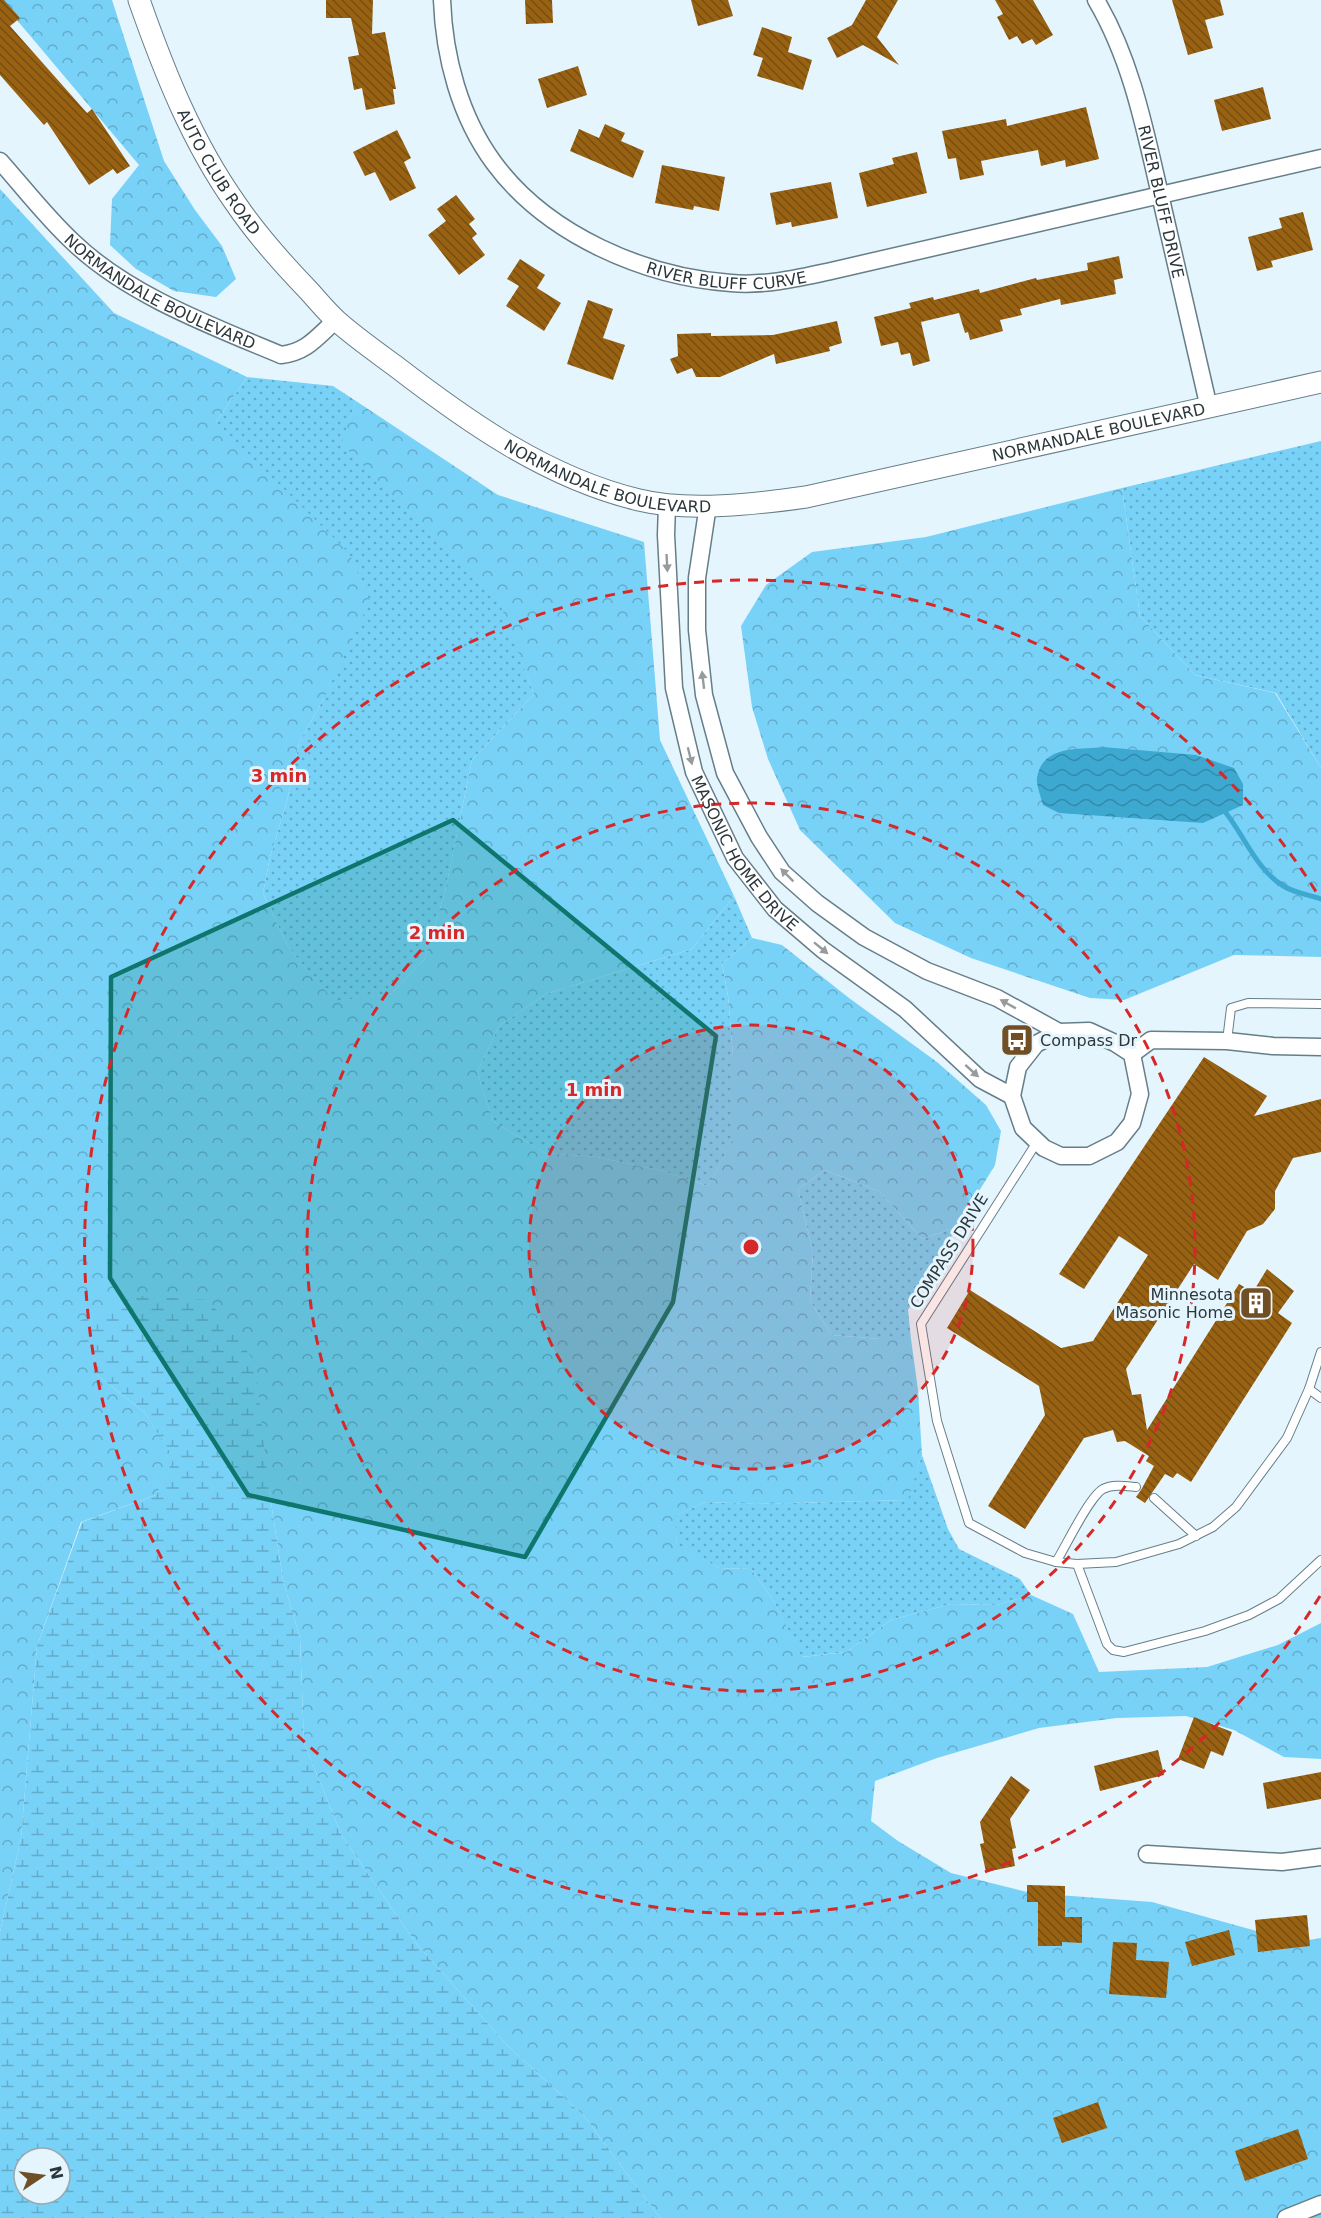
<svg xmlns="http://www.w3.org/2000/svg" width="1321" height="2218" viewBox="0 0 1321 2218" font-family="'DejaVu Sans',sans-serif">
<defs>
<pattern id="grass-dots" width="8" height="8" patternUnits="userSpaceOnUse" patternTransform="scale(1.5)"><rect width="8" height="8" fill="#78d2f7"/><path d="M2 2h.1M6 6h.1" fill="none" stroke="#63abc9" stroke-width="1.8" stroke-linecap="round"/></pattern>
<pattern id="forest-crowns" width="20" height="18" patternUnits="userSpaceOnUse" patternTransform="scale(1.5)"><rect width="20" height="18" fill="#78d2f7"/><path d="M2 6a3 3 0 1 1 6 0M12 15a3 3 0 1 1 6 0" fill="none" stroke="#63abc9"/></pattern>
<pattern id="wetland-marsh" width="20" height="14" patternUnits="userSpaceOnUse" patternTransform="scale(1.5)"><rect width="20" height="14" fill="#78d2f7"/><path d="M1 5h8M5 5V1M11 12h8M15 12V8" fill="none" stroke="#63abc9"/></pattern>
<pattern id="water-waves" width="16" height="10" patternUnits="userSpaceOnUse" patternTransform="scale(1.5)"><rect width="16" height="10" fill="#3da8d0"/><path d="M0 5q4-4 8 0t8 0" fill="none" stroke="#338aaa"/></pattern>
<pattern id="building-back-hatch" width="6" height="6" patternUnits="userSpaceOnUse" patternTransform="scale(1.5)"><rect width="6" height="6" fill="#996212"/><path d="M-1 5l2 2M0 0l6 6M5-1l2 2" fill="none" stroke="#764e12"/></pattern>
</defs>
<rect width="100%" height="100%" fill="#e5f5fd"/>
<g fill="url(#grass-dots)">
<path d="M247,377l86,9 23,15 -14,42 160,163 32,88 -62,66 -27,132 -21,68 -33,34 -57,8 -46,-55 -25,-54 7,-36 17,-56 12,-58 25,-45 -108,-276z"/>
<path d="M1321,441v327l-45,-75 -81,-18 -55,-59 -18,-128z"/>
<path d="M734,896l18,42 -30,26 6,32 5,60v84l-25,46 -45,-15 -66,-14 -52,-4 -52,-32 -16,-49 22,-46 47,-32 146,-45z"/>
<path d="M825,1170l55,22 42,47 35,-12 -49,83 3,29h-31l-48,-4 -22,-34 3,-49 -15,-63z"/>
<path d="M922,1455l26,74 11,20 61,30 11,16 -34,10 -46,-1 -60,16 -45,32 -45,5 -28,-57 -22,-31 -32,-1 -42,-23 -3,-29 32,-14 50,2 151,-4z"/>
</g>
<g fill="url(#forest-crowns)">
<path d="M0,0h112l52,161 31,49 27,36 14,33 -20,18 -42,-6 -38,-22 -26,-24 2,-46 27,-34z"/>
<path d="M0,189l114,124 133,64 -31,45 133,131 21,48 -46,97 -25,45 -12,58 -17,56 -7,36 25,54 46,54 57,-7 33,-34 21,-68 27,-132 62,-66 -33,-88 -160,-163 15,-42 142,94 146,47 16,198 74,156 -42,53 -146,45 -47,32 -22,46 16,49 52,32 52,4 66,14 45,15 25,-47v-83l-5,-60 -6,-32 30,-26 30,7 67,53 88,64 49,43 15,26 -6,34 -38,62 -35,12 -42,-47 -55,-22 -27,19 15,63 -3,49 22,34 48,4h31l7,51 4,65 -14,45 -152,4 -50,-2 -31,14 2,28 42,24 32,1 22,31 29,57 44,-5 45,-32 60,-16 46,1 34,-10 42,19 26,58 108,-5 71,-22 43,-22v136l-37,-2 -50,-27 -48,-14 -69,2 -78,10 -102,30 -62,23 -4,40 27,20 53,32 80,20 121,9 144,40 25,-4v280h-661l-76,-102 -77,-71 -92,-103 -73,-106 -38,-93 -4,-105 -17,-58 -14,-91 -176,-117 51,40 31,46 -19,37 -75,27 -44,124 -16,192 -21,94z"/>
<path d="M1122,488l18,128 55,59 80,18 46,75v189l-87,-2 -110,45 -34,-2 -119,-40 -76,-35 -95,-93 -32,-71 -16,-52 -11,-81 25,-41 46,-33 114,-15z"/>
</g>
<path fill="url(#wetland-marsh)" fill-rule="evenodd" d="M139,1296l70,4 46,62 14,127 14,91 17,58 4,105 38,93 73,106 92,103 77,71 76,102h-660v-286l21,-94 16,-192 45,-124 74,-27 18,-37 -30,-46 -51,-40 -14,-51zM24,2158h36v36h-36z"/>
<path fill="url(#water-waves)" d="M1103,747l93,8 38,13 9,16v21l-40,18 -144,-10 -16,-8c-2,-8 -7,-20 -6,-27 5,-33 41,-28 66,-31z"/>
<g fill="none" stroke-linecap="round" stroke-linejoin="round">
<path stroke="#3da8d0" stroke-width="5" d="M1226,813c19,24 31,58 59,74 10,6 25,8 36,12"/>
</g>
<g fill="url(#building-back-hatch)">
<path d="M0,0h4l16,18 -10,8 77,87 5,-4 38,57 -13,8 -4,-5 -24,16 -42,-63 -3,3 -44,-50z"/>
<path d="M326,0h47l-1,34 13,-2 11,57h-3l2,15 -29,6 -4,-22 -8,2 -6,-33 11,-2 -8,-37h-25z"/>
<path d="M525,0h27l1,23 -27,1z"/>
<path d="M691,0h37l5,16 -35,10z"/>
<path d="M866,0h32l-21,37 22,28 -36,-20 -26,13 -10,-20 25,-13z"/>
<path d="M995,0h38l20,35 -17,10 -4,-6 -10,5 -5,-8 -8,4 -12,-23 6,-3z"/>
<path d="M1172,0h48l4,15 -19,5 8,28 -25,7z"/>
<path d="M762,27l30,10 -4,15 24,8 -9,30 -46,-14 6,-18 -10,-3z"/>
<path d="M578,66l9,29 -40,13 -9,-29z"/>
<path d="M1263,87l8,32 -49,12 -8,-31z"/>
<path d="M1086,107l13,52 -33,8 -1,-7 -24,6 -3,-16 -57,11 3,14 -24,5 -4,-22 -8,1 -6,-28 64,-12 1,7z"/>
<path d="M605,124l20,9 -4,8 23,10 -11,27 -63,-27 9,-22 20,9z"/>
<path d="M397,130l14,28 -7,4 12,26 -26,13 -15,-29 -10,4 -12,-24z"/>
<path d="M917,152l10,41 -60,14 -8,-34 35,-9 -2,-6z"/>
<path d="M662,165l63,12 -6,34 -25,-5 -1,4 -38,-7z"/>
<path d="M831,182l7,36 -46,9 -1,-5 -15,3 -6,-32z"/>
<path d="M456,195l19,24 -6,5 8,10 -5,4 13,17 -26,20 -31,-40 18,-14 -9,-12z"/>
<path d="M1303,212l10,38 -42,11 2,6 -16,4 -9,-34 34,-9 -3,-10z"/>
<path d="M1119,256l4,22 -9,2 2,14 -55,11 -1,-6 -40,10 2,6 -22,5 3,11 -33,9 -2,-8 -3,1 -6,-20 -38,9 9,39 -17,5 -3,-13 -9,2 -3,-13 -17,4 -7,-29 37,-9 -2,-5 24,-6 1,3 45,-11 1,4 56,-15 1,2 51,-10 -1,-7z"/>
<path d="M520,259l25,16 -8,13 24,15 -17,28 -38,-25 13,-20 -12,-7z"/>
<path d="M588,300l25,9 -10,29 22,7 -12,35 -46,-16z"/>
<path d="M837,321l5,22 -13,4 1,4 -54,13 -2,-10 -54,23h-24l-4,-9 -15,6 -7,-15 8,-3 -1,-22 34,-1v3l62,-1z"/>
<path d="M1204,1057l63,39 -13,20 67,-17v53l-28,6 -18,33v18l-12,15 -16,7 -29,49 -24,-16 -68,105 6,26 9,-1 6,36 92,-146 14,8 14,-23 27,22 -16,22 14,10 -101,159 -14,-9 -4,5 -8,-4 -20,29 -9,-6 5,-7 13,-24 -8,-5 3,-5 -24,-15 -8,1 -4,-12 -29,8 -59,91 -37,-23 57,-91 -6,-29 -92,-58 23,-38 91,58 32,-7 55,-86 -29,-19 -35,53 -25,-15z"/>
<path d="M1194,1717l38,15 -9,24 -12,-5 -7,18 -26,-10z"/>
<path d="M1158,1750l6,25 -64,16 -6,-25z"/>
<path d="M1321,1772v27l-54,10 -4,-26z"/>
<path d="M1011,1776l19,14 -20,29 6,29 -4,1 3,17 -29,6 -6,-28 4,-1 -4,-21z"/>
<path d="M1027,1885l38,1v31h17v26l-20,-1v4h-24v-44h-11z"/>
<path d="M1307,1915l3,31 -52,6 -3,-32z"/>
<path d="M1229,1930l6,25 -43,11 -7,-24z"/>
<path d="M1113,1942l24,1 -1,17 33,2 -3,36 -57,-4z"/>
<path d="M1098,2102l9,26 -45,15 -9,-25z"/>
<path d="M1298,2129l10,30 -63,22 -10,-30z"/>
</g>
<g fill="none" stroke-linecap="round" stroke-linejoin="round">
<defs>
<g id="service">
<path d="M1227,1041l4,-33 17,-5 73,1"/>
<path d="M1037,1142l-116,182 16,97 32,102 56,30 31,9 21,2 39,-2 63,-18 34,-17 23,-20 51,-69 22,-49 12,-37"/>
<path d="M1309,1389l12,9"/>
<path d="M1154,1498l42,38"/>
<path d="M1056,1562c10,-16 33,-65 47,-73 10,-5 22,-3 33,-2"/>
<path d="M1077,1564l30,80 6,6 11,2 81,-21 44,-16 30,-16 42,-39"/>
</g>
<g id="minor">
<path id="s1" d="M442,0c2,57 18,117 52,163 53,72 151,114 237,120 34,3 68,-5 100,-12l490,-113"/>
<path id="s2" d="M1096,0c36,61 49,130 65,199 16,69 32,139 48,209"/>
<path id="s3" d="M0,161c24,27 47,57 73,81 55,53 139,84 208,113 26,-3 36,-18 55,-35"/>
<path id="s4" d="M667,505l-1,30 8,153 20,84 41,86 40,51 48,41 82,59 75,70 32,17"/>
<path d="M708,505l-11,73v52l7,65 21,78 34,64 23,35 35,31 47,34 63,34 70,27 62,34"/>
<path d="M1089,1031l26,12 17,11 8,40 -8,29 -15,19 -28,14h-28l-17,-8 -21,-20 -11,-32 6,-29 18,-23 23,-12z"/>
<path d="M1132,1054l19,-14 76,1 46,5 48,1"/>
<path d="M1147,1854l135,8 39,-5"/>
<path d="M1286,2218l35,-14"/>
</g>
<g id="tertiary">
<path id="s5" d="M139,0c25,71 53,142 97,204 21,31 47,60 73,87 9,10 18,21 28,30 18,16 38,30 57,44 74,57 153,113 245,135 49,12 117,4 167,-3l515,-115"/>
</g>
</defs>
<use href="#service" stroke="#657e89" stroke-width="10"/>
<use href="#minor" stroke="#657e89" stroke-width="19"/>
<use href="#tertiary" stroke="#657e89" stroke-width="23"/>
<use href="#service" stroke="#fff" stroke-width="8"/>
<use href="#minor" stroke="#fff" stroke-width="16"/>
<use href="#tertiary" stroke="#fff" stroke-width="21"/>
</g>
<defs><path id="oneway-solid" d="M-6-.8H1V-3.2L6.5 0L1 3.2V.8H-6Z" transform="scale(1.5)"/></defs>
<g fill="#969b9d">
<use href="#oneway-solid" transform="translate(667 563) rotate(87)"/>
<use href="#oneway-solid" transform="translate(703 680) rotate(-97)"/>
<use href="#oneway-solid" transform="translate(690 756) rotate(76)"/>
<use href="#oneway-solid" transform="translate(787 875) rotate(-135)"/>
<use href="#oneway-solid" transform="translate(821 948) rotate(39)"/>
<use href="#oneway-solid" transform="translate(1008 1004) rotate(-151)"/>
<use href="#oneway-solid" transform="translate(972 1071) rotate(42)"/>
</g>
<path fill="#0f766e" fill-opacity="0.2" stroke="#0f766e" stroke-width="4.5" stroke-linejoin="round" d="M453,820l263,216 -43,266 -148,255 -277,-62 -138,-217 1,-301z"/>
<circle cx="751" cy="1247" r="222" fill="#d62828" fill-opacity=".12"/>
<g fill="none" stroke="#d62828" stroke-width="3" stroke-dasharray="10 8">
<circle cx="751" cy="1247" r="222"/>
<circle cx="751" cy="1247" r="444"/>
<path d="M1320 1596A667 667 0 1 1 1320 898"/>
</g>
<defs>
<symbol id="bus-square" viewBox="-11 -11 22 22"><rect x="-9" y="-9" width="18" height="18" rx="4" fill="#704f26" stroke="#e5f5fd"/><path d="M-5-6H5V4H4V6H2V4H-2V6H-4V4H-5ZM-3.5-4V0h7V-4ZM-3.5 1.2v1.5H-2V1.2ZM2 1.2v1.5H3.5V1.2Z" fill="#fff"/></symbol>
<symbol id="building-square" viewBox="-11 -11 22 22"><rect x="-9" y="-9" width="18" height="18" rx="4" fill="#704f26" stroke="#e5f5fd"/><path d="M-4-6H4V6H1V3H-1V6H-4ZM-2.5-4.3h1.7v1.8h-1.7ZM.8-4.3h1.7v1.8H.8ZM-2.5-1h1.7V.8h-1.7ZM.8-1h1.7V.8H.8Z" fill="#fff"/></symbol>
</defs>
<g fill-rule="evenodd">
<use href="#bus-square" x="998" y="1021" width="38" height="38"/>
<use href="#building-square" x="1237" y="1284" width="38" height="38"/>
</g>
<g text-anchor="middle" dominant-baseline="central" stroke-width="6" stroke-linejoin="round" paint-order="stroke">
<g font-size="16" fill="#2c373b" stroke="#e5f5fd">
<text stroke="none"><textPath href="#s5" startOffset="190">AUTO CLUB ROAD</textPath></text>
<text stroke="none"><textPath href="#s2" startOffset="213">RIVER BLUFF DRIVE</textPath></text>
<text stroke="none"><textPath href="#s1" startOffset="442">RIVER BLUFF CURVE</textPath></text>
<text stroke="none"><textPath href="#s3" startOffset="210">NORMANDALE BOULEVARD</textPath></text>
<text stroke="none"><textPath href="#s5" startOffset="1203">NORMANDALE BOULEVARD</textPath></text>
<text stroke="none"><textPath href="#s5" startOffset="699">NORMANDALE BOULEVARD</textPath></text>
<text stroke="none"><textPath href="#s4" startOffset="366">MASONIC HOME DRIVE</textPath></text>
<text transform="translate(949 1251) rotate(-58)">COMPASS DRIVE</text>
</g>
<g font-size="16" fill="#2c373b" stroke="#e5f5fd" text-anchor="start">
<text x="1040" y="1040">Compass Dr</text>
<text x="1233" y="1294" text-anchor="end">Minnesota<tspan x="1233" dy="18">Masonic Home</tspan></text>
</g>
</g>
<circle cx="751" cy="1247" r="9" fill="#d62828" stroke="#e5f5fd" stroke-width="3"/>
<g font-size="18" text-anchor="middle" font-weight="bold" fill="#d62828" stroke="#e5f5fd" stroke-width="6" stroke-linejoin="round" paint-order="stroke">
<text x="279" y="782">3 min</text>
<text x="437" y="939">2 min</text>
<text x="594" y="1096">1 min</text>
</g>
<g transform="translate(42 2176) rotate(77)"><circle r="28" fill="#e5f5fd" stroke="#9ba9af" stroke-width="1.5"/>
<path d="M0-4.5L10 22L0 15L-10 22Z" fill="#704f26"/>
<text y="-9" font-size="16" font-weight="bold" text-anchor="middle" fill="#2c373b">N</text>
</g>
</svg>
